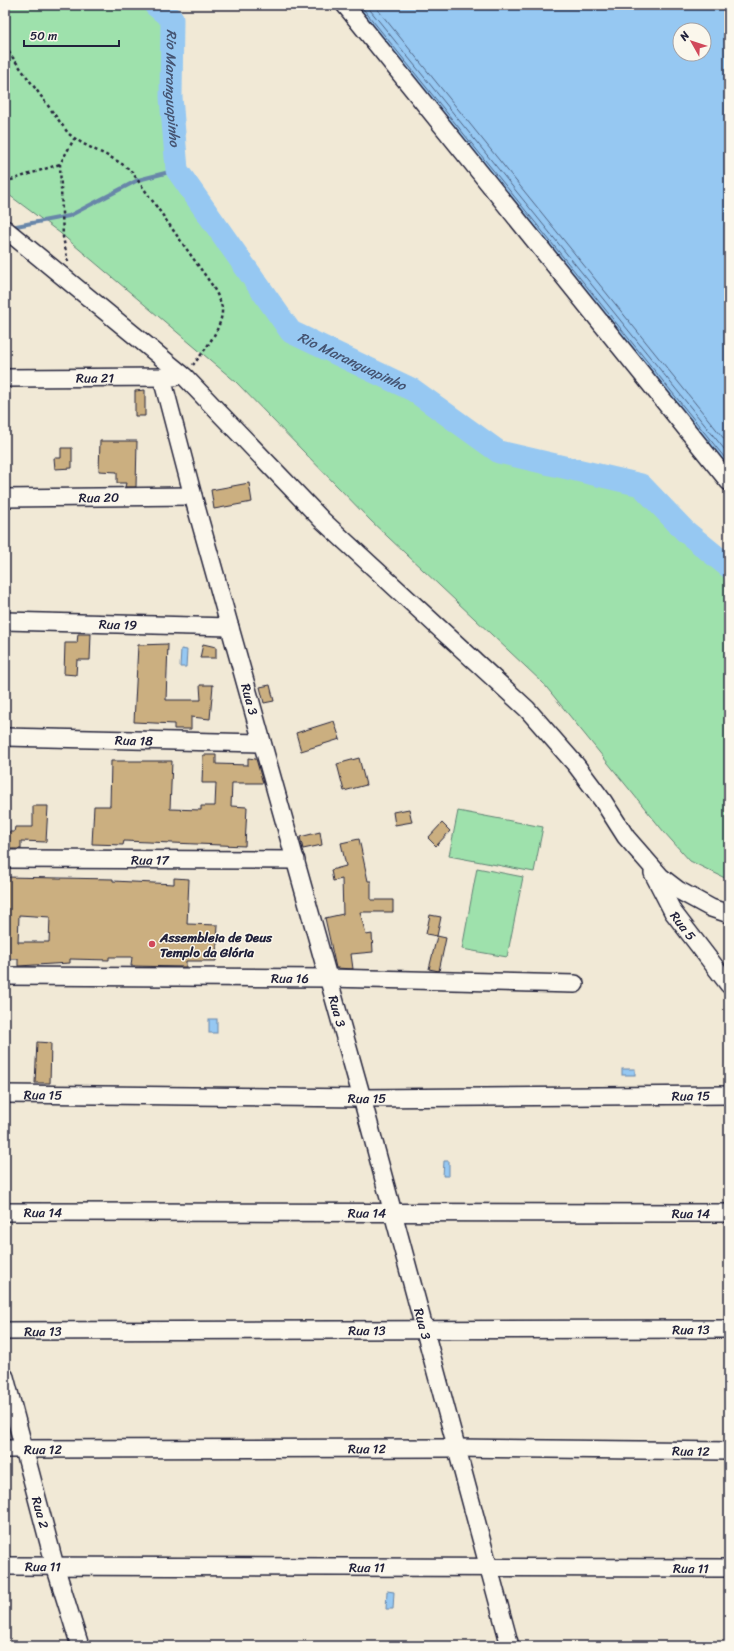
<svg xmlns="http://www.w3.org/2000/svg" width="734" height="1651" viewBox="0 0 734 1651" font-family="Sriracha,sans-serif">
<rect width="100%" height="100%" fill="#f1e9d6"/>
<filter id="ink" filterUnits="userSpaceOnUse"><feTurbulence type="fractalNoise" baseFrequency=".025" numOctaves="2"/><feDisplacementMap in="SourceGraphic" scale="8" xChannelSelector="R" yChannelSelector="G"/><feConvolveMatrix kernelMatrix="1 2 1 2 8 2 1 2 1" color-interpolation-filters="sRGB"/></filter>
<g filter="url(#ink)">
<g fill="#9ee1ac" stroke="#608274">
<path d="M5,5h150l17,14 -1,78 6,73 114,162 122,58 86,62 142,33 44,46 44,36v313l-39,-19 -26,-29 -121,-149 -172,-162 -135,-139 -176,-149 -55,-41z"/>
<path d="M458,811l85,16 -9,45 -85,-16z"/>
<path d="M477,868l46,9 -16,80 -45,-8z"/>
</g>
<g fill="#96c8f2" stroke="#6886a9" fill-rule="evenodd">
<path d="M355,5h374v464zM680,30h24v24h-24z"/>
<path d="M181,649l6,1 -1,17h-6z"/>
<rect x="209" y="1019" width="8" height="14"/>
<rect x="622" y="1069" width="13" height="6"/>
<path d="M444,1161h5v15h-6z"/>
<path d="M387,1591l7,1 -1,17h-7z"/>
</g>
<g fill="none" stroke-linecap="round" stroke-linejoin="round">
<g stroke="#506484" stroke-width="1">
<path d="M360,5l369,458"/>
<path d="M366,5l363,450"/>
<path d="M374,5l355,440"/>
</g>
<path stroke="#6886a9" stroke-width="4" d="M11,227l58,-11 69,-36 39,-10"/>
<path stroke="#96c8f2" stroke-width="23" id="s1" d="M155,5l17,14 -1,78 6,73 114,162 122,58 86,62 142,33 44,46 44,36"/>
</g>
<g fill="#cbaf80" stroke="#22223b" fill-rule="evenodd">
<path d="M145,390v26h-10v-25z"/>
<path d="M100,441h37l-1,46h-11l1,-4h-9v-11l-18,-1z"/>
<path d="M61,448h11v20l-17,1 -1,-11h7z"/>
<path d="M249,483l3,19 -38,7 -3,-19z"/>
<path d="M78,634h13l-1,26h-13l-1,15 -12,-1 1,-31h12z"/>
<path d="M168,644l-2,56h35l-1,-15h13l-3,34 -19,-2v12h-17v-5l-40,-2 4,-77z"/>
<path d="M203,644l13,3v11h-16z"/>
<path d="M270,685l4,16 -10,2 -4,-16z"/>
<path d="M334,721l6,18 -39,12 -5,-18z"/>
<path d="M203,755h13v9l32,1v-7l8,1 7,24h-31l-1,23 16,1 -2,39 -121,-5 -1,4 -31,-1 2,-38h16l1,-45h61l-2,48 31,1v-4h14l1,-23h-14z"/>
<path d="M359,758l7,27 -22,6 -7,-27z"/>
<path d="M33,806h15l-2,36 -25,-1v8h-16v-13l3,-1v-3h6l1,-5h18z"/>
<path d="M409,809l3,13 -17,3 -2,-13z"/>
<path d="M442,823l8,8 -14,15 -8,-8z"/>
<path d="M320,832l2,13 -19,4 -3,-12z"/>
<path d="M359,839l9,42h3v19h22v12h-33l6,23 6,-1 1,18 -22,2 2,15 -17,-1 -11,-50 18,-4 -1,-35 -9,2 -2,-11 15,-4 -5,-23z"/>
<path d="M5,877l108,2v2l61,3v-6l15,1 -2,45 31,1 -2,36h-30v6l-55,-1 1,-9h-23v3l-39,-1v4l-52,3v-7h-13zM19,915l31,2 -1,25h-31z"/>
<path d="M430,915l11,2 -4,19 -11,-2z"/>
<path d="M437,936l9,2 -7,33 -10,-2z"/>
<path d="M37,1042l14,1 -1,40h-15z"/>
</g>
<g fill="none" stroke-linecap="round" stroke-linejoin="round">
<defs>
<g id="minor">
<path d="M345,5l384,477"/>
<path d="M5,229l179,147 138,144 205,189 49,56 27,36 23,36 35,40 17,13 33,18 18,6"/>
<path id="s2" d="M5,378l169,-1"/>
<path id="s3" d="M162,378l31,118 169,602 148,548"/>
<path id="s4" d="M5,498l188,-2"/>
<path id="s5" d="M5,621l225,6"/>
<path id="s6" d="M5,737l257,6"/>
<path id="s7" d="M5,859l291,1"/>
<path id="s8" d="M653,873l20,39 56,73"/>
<path id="s9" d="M5,976l323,2 247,6"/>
<path id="s10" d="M5,1094l357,4 367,-3"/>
<path id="s11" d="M5,1212l724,1"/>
<path id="s12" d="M5,1331l724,-2"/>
<path id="s13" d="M5,1377l50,189 25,80"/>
<path id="s14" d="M5,1449l450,-1 274,3"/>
<path id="s15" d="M5,1566l724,2"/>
</g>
</defs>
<use href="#minor" stroke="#22223b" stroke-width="20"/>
<g stroke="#22223b" stroke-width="2.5" stroke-dasharray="3 3" stroke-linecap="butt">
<path d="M5,47l63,86c19,17 45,21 64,39l80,113c4,8 11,18 10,27 -1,18 -18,39 -29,53"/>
<path d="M5,182l55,-18"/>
<path d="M68,262l-5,-25 -3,-73 14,-25"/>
</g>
<use href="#minor" stroke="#fbf7ec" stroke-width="17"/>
</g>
</g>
<circle fill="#d1495b" stroke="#fbf7ec" stroke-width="1.5" cx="152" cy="944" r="4"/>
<g text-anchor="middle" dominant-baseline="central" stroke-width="3" stroke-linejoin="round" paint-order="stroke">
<g font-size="13" fill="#22223b" stroke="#fbf7ec">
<text stroke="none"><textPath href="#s2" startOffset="90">Rua 21</textPath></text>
<text stroke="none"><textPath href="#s4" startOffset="94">Rua 20</textPath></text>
<text stroke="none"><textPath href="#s5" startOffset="113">Rua 19</textPath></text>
<text stroke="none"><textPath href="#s3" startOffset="333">Rua 3</textPath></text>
<text stroke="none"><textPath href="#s6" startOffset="129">Rua 18</textPath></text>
<text stroke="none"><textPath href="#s7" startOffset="145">Rua 17</textPath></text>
<text stroke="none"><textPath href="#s8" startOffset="61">Rua 5</textPath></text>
<text stroke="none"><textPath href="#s9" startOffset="285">Rua 16</textPath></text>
<text stroke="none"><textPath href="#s3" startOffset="657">Rua 3</textPath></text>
<text stroke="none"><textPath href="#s10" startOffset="38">Rua 15</textPath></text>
<text stroke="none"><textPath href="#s10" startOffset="686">Rua 15</textPath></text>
<text stroke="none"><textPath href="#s10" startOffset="362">Rua 15</textPath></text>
<text stroke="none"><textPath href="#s11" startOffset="38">Rua 14</textPath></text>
<text stroke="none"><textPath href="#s11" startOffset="362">Rua 14</textPath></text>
<text stroke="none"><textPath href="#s11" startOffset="686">Rua 14</textPath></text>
<text stroke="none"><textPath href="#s3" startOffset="981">Rua 3</textPath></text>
<text stroke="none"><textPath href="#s12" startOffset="686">Rua 13</textPath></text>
<text stroke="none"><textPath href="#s12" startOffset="38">Rua 13</textPath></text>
<text stroke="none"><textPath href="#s12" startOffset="362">Rua 13</textPath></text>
<text stroke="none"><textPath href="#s14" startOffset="38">Rua 12</textPath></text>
<text stroke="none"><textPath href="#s14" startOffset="362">Rua 12</textPath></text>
<text stroke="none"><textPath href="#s14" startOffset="686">Rua 12</textPath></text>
<text stroke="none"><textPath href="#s13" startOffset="140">Rua 2</textPath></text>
<text stroke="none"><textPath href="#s15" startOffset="38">Rua 11</textPath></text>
<text stroke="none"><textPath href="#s15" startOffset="362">Rua 11</textPath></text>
<text stroke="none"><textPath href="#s15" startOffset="686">Rua 11</textPath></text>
</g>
<g font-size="13" font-weight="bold" fill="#22223b" stroke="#fbf7ec" text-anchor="start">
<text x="160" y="937">Assembleia de Deus<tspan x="160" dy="15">Templo da Glória</tspan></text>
</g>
<g font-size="14" font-style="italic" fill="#455472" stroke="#fbf7ec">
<text stroke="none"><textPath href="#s1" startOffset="91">Rio Maranguapinho</textPath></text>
<text stroke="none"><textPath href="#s1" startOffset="439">Rio Maranguapinho</textPath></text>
</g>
</g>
<rect width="734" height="1651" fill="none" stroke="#fbf7ec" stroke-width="20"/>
<rect x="10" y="10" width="714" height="1631" fill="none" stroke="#22223b" stroke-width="1.5" filter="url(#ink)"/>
<g transform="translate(692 42) rotate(309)"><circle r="19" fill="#fbf7ec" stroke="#a4a2a5"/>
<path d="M0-3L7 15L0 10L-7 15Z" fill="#d1495b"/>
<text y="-6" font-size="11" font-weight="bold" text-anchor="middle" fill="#22223b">N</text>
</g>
<path d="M24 40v6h95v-6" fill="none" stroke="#22223b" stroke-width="2"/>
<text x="30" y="40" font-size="12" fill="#22223b" stroke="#fbf7ec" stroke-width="3" paint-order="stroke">50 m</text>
</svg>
